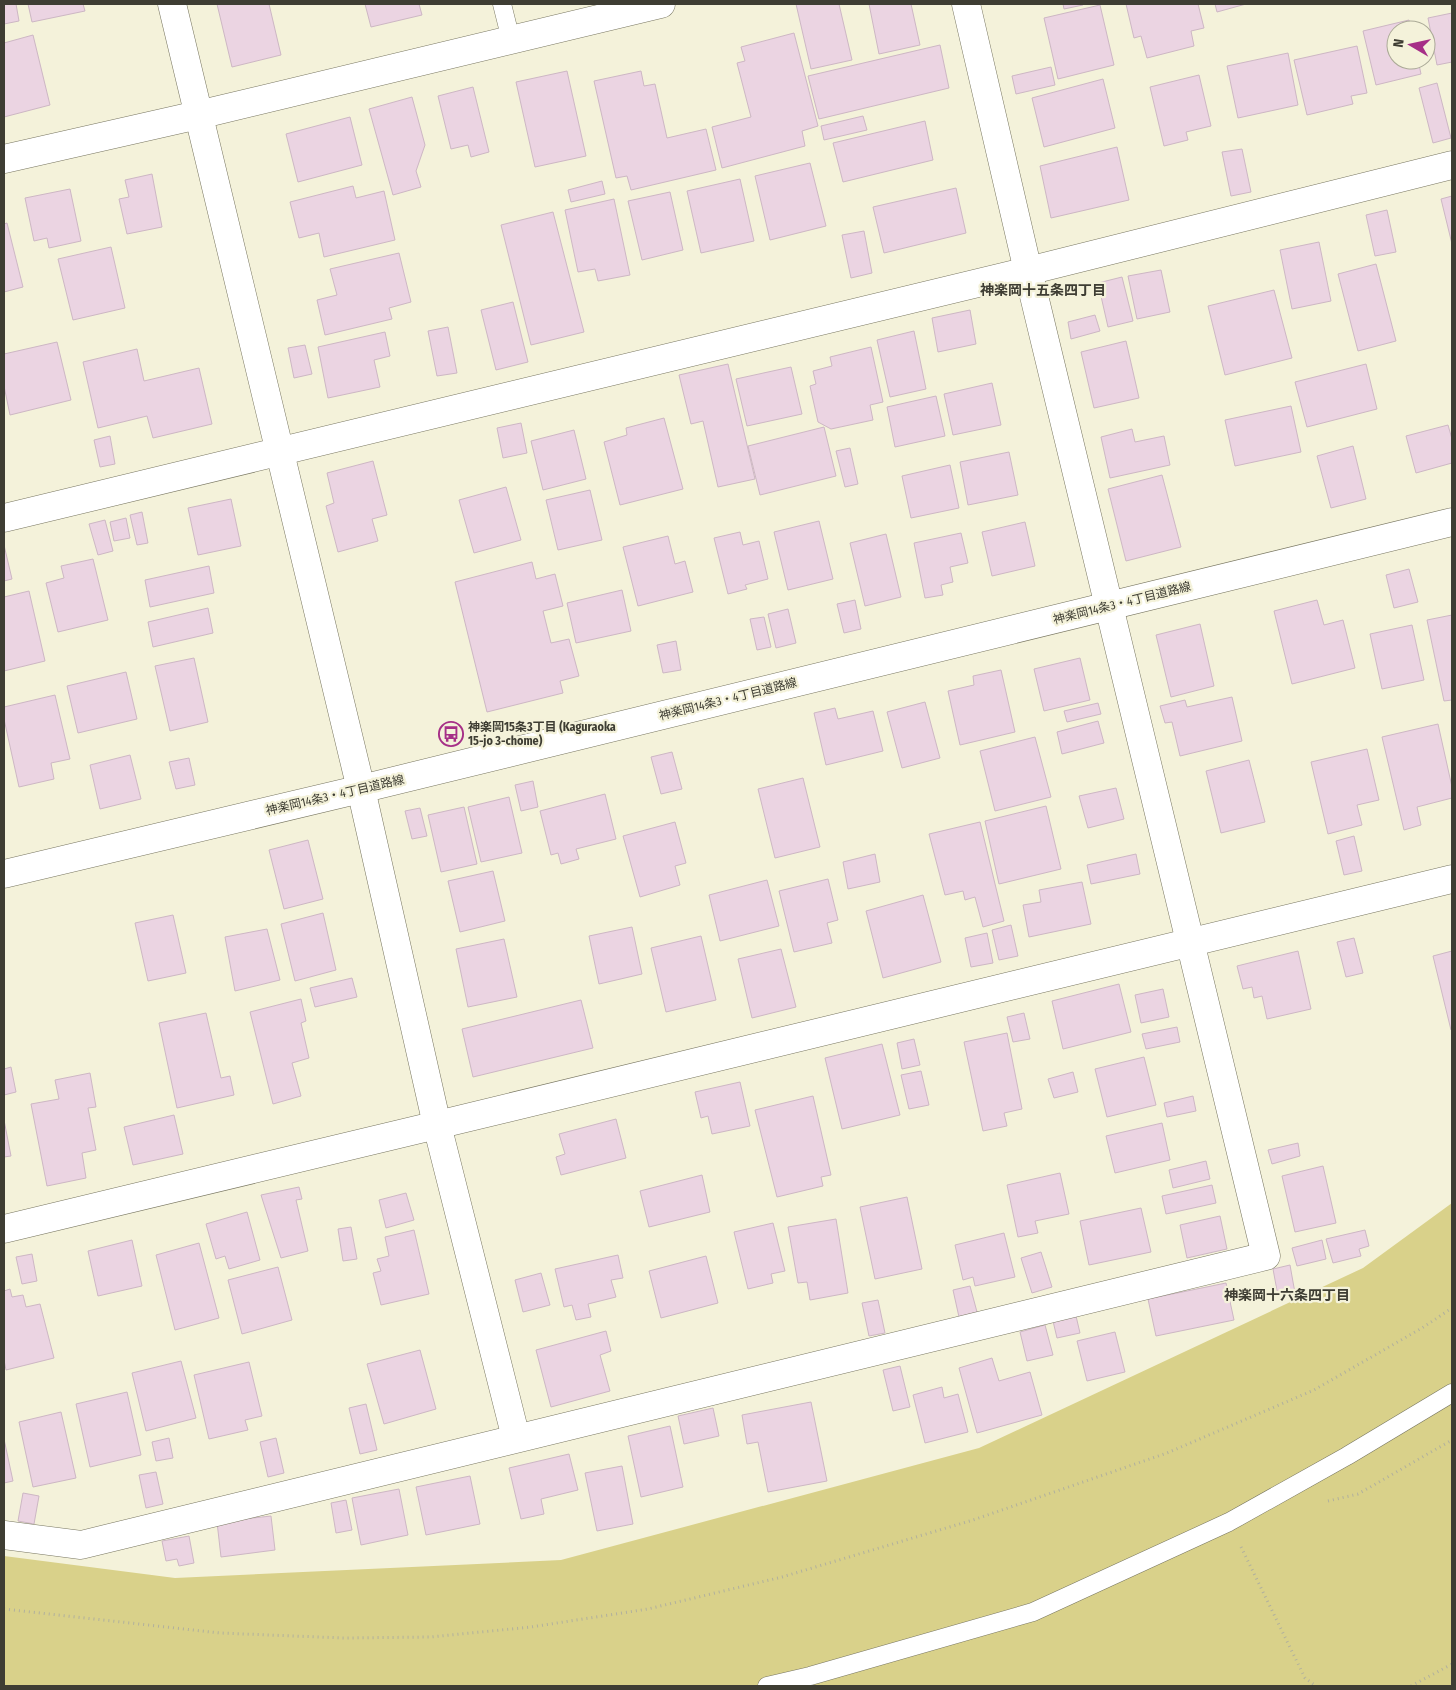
<svg xmlns="http://www.w3.org/2000/svg" width="1456" height="1690" viewBox="0 0 1456 1690" font-family="'Fira Sans Condensed','Noto Sans JP',sans-serif">
<rect width="100%" height="100%" fill="#f4f2da"/>
<path fill="#d9d18a" d="M1452,1203v483h-1448v-130l171,22 386,-18 418,-112 384,-180z"/>
<g fill="#ebd4e2" stroke="#cdb7c4">
<path d="M4,4h12l3,17 -15,3z"/>
<path d="M28,4h55l2,7 -53,11z"/>
<path d="M217,4h52l12,51 -49,12z"/>
<path d="M365,4h54l3,11 -51,12z"/>
<path d="M796,4h43l13,56 -41,9z"/>
<path d="M869,4h42l9,41 -41,9z"/>
<path d="M1063,4h19l1,1 -19,4z"/>
<path d="M1126,4h72l6,24 -13,3 3,15 -47,12 -6,-22 -7,2z"/>
<path d="M1215,4h31l-29,8z"/>
<path d="M1100,5l14,60 -56,14 -14,-61z"/>
<path d="M1452,13v49l-15,3 -9,-47z"/>
<path d="M1409,20l2,10h-15v30h22l3,14 -45,11 -13,-54z"/>
<path d="M794,33l24,93 -16,5 3,15 -83,22 -10,-41 39,-10 -14,-54 8,-2 -4,-14z"/>
<path d="M33,35l17,70 -46,12v-74z"/>
<path d="M940,45l9,43 -130,31 -11,-43z"/>
<path d="M1357,46l10,47 -16,3 2,8 -46,11 -13,-55z"/>
<path d="M1288,53l10,52 -60,13 -11,-52z"/>
<path d="M1051,67l4,18 -39,9 -4,-18z"/>
<path d="M567,71l19,85 -51,11 -19,-85z"/>
<path d="M641,71l3,15 11,-2 12,54 39,-9 10,41 -85,20 -4,-14 -11,2 -22,-97z"/>
<path d="M1199,75l12,51 -25,6 2,8 -24,6 -14,-59z"/>
<path d="M1103,79l12,49 -71,19 -12,-49z"/>
<path d="M1437,83l14,55 -18,5 -14,-55z"/>
<path d="M473,87l16,65 -18,5 -3,-12 -17,4 -13,-53z"/>
<path d="M412,97l13,48 -9,26 5,16 -28,8 -24,-86z"/>
<path d="M863,116l4,14 -43,10 -3,-14z"/>
<path d="M350,117l12,48 -64,17 -12,-48z"/>
<path d="M925,121l8,39 -90,22 -10,-39z"/>
<path d="M1117,147l12,53 -78,18 -11,-52z"/>
<path d="M1242,149l9,43 -20,4 -9,-44z"/>
<path d="M810,163l16,63 -56,14 -15,-64z"/>
<path d="M152,174l10,53 -35,7 -8,-35 10,-2 -4,-17z"/>
<path d="M740,179l14,62 -53,12 -14,-62z"/>
<path d="M602,181l3,13 -34,8 -3,-12z"/>
<path d="M353,186l3,12 28,-7 11,49 -71,17 -5,-24 -20,5 -9,-36z"/>
<path d="M956,188l10,45 -82,20 -11,-46z"/>
<path d="M70,189l11,52 -32,7 -2,-10 -13,3 -9,-43z"/>
<path d="M670,192l13,58 -41,10 -14,-59z"/>
<path d="M1452,196v48l-11,-45z"/>
<path d="M614,199l16,76 -32,6 -3,-12 -17,3 -13,-62z"/>
<path d="M1387,210l9,42 -21,4 -9,-41z"/>
<path d="M553,212l31,120 -53,13 -30,-120z"/>
<path d="M7,223l16,64 -19,5v-68z"/>
<path d="M864,231l8,42 -21,5 -9,-43z"/>
<path d="M1319,242l12,59 -39,8 -12,-59z"/>
<path d="M111,247l14,61 -52,12 -15,-61z"/>
<path d="M399,253l12,49 -22,6 3,11 -67,16 -8,-35 20,-5 -7,-26z"/>
<path d="M1376,264l20,77 -38,10 -20,-77z"/>
<path d="M1161,270l9,42 -33,7 -9,-43z"/>
<path d="M1122,277l11,44 -25,6 -10,-44z"/>
<path d="M1274,290l18,68 -67,17 -17,-69z"/>
<path d="M513,302l15,60 -32,8 -15,-60z"/>
<path d="M970,310l6,34 -38,8 -6,-34z"/>
<path d="M1095,315l5,16 -29,8 -3,-17z"/>
<path d="M448,327l9,46 -20,3 -9,-45z"/>
<path d="M914,331l12,58 -36,8 -13,-57z"/>
<path d="M385,332l5,24 -16,4 6,27 -52,11 -10,-51z"/>
<path d="M1126,341l13,57 -45,10 -13,-56z"/>
<path d="M57,342l14,58 -61,15 -6,-29v-32z"/>
<path d="M305,345l7,29 -18,4 -6,-30z"/>
<path d="M871,347l12,55 -13,3 3,15 -42,9 -13,-7 -8,-36 6,-2 -3,-13 19,-5 -2,-9z"/>
<path d="M137,349l7,32 55,-13 13,56 -59,14 -6,-22 -49,12 -15,-66z"/>
<path d="M728,364l27,115 -37,8 -15,-66 -12,3 -12,-49z"/>
<path d="M1366,364l11,45 -70,18 -12,-45z"/>
<path d="M791,367l11,47 -55,12 -11,-47z"/>
<path d="M992,383l9,42 -48,10 -9,-41z"/>
<path d="M936,396l9,40 -50,11 -8,-40z"/>
<path d="M1291,406l10,46 -66,14 -10,-46z"/>
<path d="M664,418l19,71 -63,16 -16,-63 23,-7 -1,-7z"/>
<path d="M521,423l6,30 -24,5 -6,-30z"/>
<path d="M1448,425l4,14v24l-36,10 -10,-37z"/>
<path d="M824,427l12,49 -76,19 -12,-49z"/>
<path d="M1132,429l3,13 29,-6 6,29 -60,13 -9,-41z"/>
<path d="M574,430l12,49 -43,11 -12,-49z"/>
<path d="M110,436l5,28 -15,3 -6,-27z"/>
<path d="M1353,446l13,53 -35,9 -14,-52z"/>
<path d="M850,448l8,36 -13,3 -9,-36z"/>
<path d="M1009,452l9,43 -50,10 -8,-43z"/>
<path d="M373,461l14,54 -15,4 6,22 -40,11 -12,-46 8,-3 -7,-30z"/>
<path d="M950,465l9,43 -48,10 -9,-42z"/>
<path d="M1162,475l19,72 -55,14 -18,-72z"/>
<path d="M506,487l15,53 -47,13 -15,-53z"/>
<path d="M590,490l12,50 -44,10 -12,-50z"/>
<path d="M231,499l10,47 -43,9 -10,-47z"/>
<path d="M142,512l6,31 -11,2 -7,-30z"/>
<path d="M126,518l4,20 -16,3 -4,-19z"/>
<path d="M105,520l8,31 -15,4 -9,-31z"/>
<path d="M819,521l14,58 -45,11 -14,-58z"/>
<path d="M1025,522l10,44 -43,10 -10,-44z"/>
<path d="M740,532l3,13 16,-4 9,38 -23,6 2,4 -19,5 -14,-56z"/>
<path d="M961,533l7,30 -18,4 3,15 -12,3 2,10 -18,3 -11,-55z"/>
<path d="M886,534l15,63 -36,9 -15,-63z"/>
<path d="M668,536l7,28 10,-3 8,31 -55,14 -15,-59z"/>
<path d="M4,545l8,34 -8,2z"/>
<path d="M93,559l15,61 -50,12 -12,-49 18,-5 -3,-12z"/>
<path d="M532,562l4,17 19,-5 8,32 -20,5 8,32 18,-4 10,37 -19,5 3,12 -76,19 -32,-130z"/>
<path d="M209,566l5,27 -64,14 -5,-27z"/>
<path d="M1409,569l9,33 -24,6 -8,-33z"/>
<path d="M622,590l9,41 -55,12 -9,-40z"/>
<path d="M29,591l16,70 -41,10v-74z"/>
<path d="M855,600l6,29 -17,4 -7,-29z"/>
<path d="M1317,600l7,25 19,-5 12,48 -63,16 -18,-73z"/>
<path d="M208,608l5,25 -60,14 -5,-25z"/>
<path d="M788,609l8,34 -20,5 -8,-34z"/>
<path d="M1452,615v85l-8,1 -17,-81z"/>
<path d="M764,617l7,30 -14,3 -7,-31z"/>
<path d="M1200,624l14,62 -43,11 -15,-62z"/>
<path d="M1412,625l12,55 -42,9 -12,-55z"/>
<path d="M676,641l5,29 -18,3 -6,-28z"/>
<path d="M194,658l14,64 -38,9 -15,-65z"/>
<path d="M1080,658l10,42 -46,11 -10,-42z"/>
<path d="M1001,670l14,62 -55,13 -12,-54 26,-6 -1,-9z"/>
<path d="M126,672l11,47 -59,14 -11,-47z"/>
<path d="M55,695l15,64 -19,4 3,16 -35,8 -15,-68v-12z"/>
<path d="M1232,697l10,44 -62,15 -8,-34 -7,1 -5,-17 25,-6 2,7z"/>
<path d="M925,702l15,56 -38,10 -15,-56z"/>
<path d="M1098,703l3,11 -34,8 -3,-11z"/>
<path d="M835,708l3,11 35,-8 10,40 -57,14 -12,-52z"/>
<path d="M1098,721l6,22 -42,11 -5,-22z"/>
<path d="M1438,724l14,63v11l-35,9 4,18 -17,5 -22,-93z"/>
<path d="M1035,737l16,60 -56,14 -15,-60z"/>
<path d="M1367,749l12,51 -22,5 5,20 -34,9 -17,-72z"/>
<path d="M672,752l10,37 -21,5 -10,-37z"/>
<path d="M130,755l11,44 -41,10 -10,-44z"/>
<path d="M189,758l6,27 -19,4 -7,-27z"/>
<path d="M1249,760l16,62 -44,11 -15,-62z"/>
<path d="M803,778l17,69 -45,11 -17,-69z"/>
<path d="M533,781l5,26 -17,4 -6,-26z"/>
<path d="M1116,788l8,31 -36,9 -9,-32z"/>
<path d="M605,794l11,45 -40,10 3,10 -18,5 -3,-11 -7,2 -11,-44z"/>
<path d="M509,797l13,56 -41,9 -13,-55z"/>
<path d="M1046,806l15,63 -62,15 -14,-63z"/>
<path d="M464,807l13,57 -36,8 -13,-57z"/>
<path d="M420,808l7,28 -15,3 -7,-28z"/>
<path d="M675,822l11,41 -11,3 5,19 -40,12 -17,-61z"/>
<path d="M980,822l24,99 -21,6 -8,-30 -10,3 -2,-9 -18,4 -16,-61z"/>
<path d="M1354,836l8,35 -18,4 -8,-34z"/>
<path d="M308,840l15,59 -39,10 -15,-59z"/>
<path d="M875,854l5,28 -32,7 -5,-27z"/>
<path d="M1136,854l4,20 -49,10 -4,-19z"/>
<path d="M493,871l12,50 -45,11 -12,-51z"/>
<path d="M828,879l10,41 -11,3 5,20 -38,9 -15,-61z"/>
<path d="M767,880l12,46 -59,15 -11,-46z"/>
<path d="M1082,882l9,42 -62,13 -6,-32 18,-3 -2,-12z"/>
<path d="M923,895l18,67 -58,16 -17,-67z"/>
<path d="M323,913l13,57 -41,11 -14,-57z"/>
<path d="M173,915l13,58 -38,8 -13,-58z"/>
<path d="M1011,925l7,31 -19,4 -7,-30z"/>
<path d="M632,927l10,47 -43,10 -10,-48z"/>
<path d="M267,929l13,51 -45,11 -10,-54z"/>
<path d="M987,933l6,30 -22,4 -6,-29z"/>
<path d="M701,936l15,64 -50,12 -15,-64z"/>
<path d="M1354,938l9,35 -17,4 -9,-35z"/>
<path d="M504,939l13,58 -49,10 -12,-58z"/>
<path d="M781,949l15,58 -44,11 -14,-59z"/>
<path d="M1298,951l13,58 -44,10 -5,-23 -8,2 -2,-11 -9,2 -6,-23z"/>
<path d="M1452,951v79h-1l-18,-74z"/>
<path d="M352,978l5,19 -42,10 -5,-19z"/>
<path d="M1119,984l12,48 -68,17 -11,-48z"/>
<path d="M1163,989l6,28 -28,6 -6,-28z"/>
<path d="M301,999l5,22 -5,2 8,35 -17,5 9,33 -28,8 -23,-92z"/>
<path d="M581,1000l12,48 -120,29 -11,-48z"/>
<path d="M206,1013l15,65 9,-2 4,19 -57,13 -18,-85z"/>
<path d="M1024,1013l6,26 -17,3 -6,-25z"/>
<path d="M1177,1027l3,15 -34,7 -4,-15z"/>
<path d="M1007,1033l15,76 -18,4 3,13 -24,5 -19,-89z"/>
<path d="M914,1039l6,26 -18,4 -5,-26z"/>
<path d="M882,1044l18,71 -58,14 -17,-71z"/>
<path d="M1144,1057l12,48 -49,12 -12,-48z"/>
<path d="M11,1067l5,25 -12,3v-26z"/>
<path d="M921,1071l8,34 -20,4 -8,-34z"/>
<path d="M1073,1072l5,20 -24,6 -6,-19z"/>
<path d="M90,1073l6,34 -8,1 8,42 -14,3 4,25 -39,8 -16,-82 28,-5 -4,-19z"/>
<path d="M740,1082l10,44 -38,8 -4,-18 -7,2 -6,-26z"/>
<path d="M813,1096l18,79 -10,2 2,9 -46,11 -22,-87z"/>
<path d="M1193,1096l3,15 -29,6 -3,-14z"/>
<path d="M174,1115l9,39 -50,11 -9,-38z"/>
<path d="M616,1119l10,39 -65,17 -5,-18 9,-3 -6,-20z"/>
<path d="M4,1120l7,36 -7,1z"/>
<path d="M1162,1123l8,37 -55,13 -9,-37z"/>
<path d="M1298,1143l2,13 -28,8 -4,-14z"/>
<path d="M1206,1161l4,18 -37,9 -4,-18z"/>
<path d="M1323,1166l13,57 -41,9 -13,-56z"/>
<path d="M1060,1173l9,41 -34,7 3,12 -20,4 -11,-52z"/>
<path d="M702,1175l8,37 -61,15 -9,-36z"/>
<path d="M1212,1185l4,18 -50,11 -4,-18z"/>
<path d="M299,1187l3,12 -6,1 12,51 -27,7 -20,-63z"/>
<path d="M406,1193l8,27 -28,8 -7,-28z"/>
<path d="M907,1197l15,72 -47,10 -15,-72z"/>
<path d="M1141,1208l10,44 -62,13 -9,-44z"/>
<path d="M247,1212l13,48 -31,9 -4,-13 -9,3 -10,-35z"/>
<path d="M1220,1216l7,33 -40,9 -7,-33z"/>
<path d="M836,1219l12,74 -38,7 -3,-18 -9,1 -10,-56z"/>
<path d="M773,1223l12,48 -14,3 2,9 -25,6 -14,-57z"/>
<path d="M351,1227l6,32 -14,2 -5,-32z"/>
<path d="M414,1230l15,64 -48,11 -8,-32 8,-2 -4,-12 12,-3 -4,-19z"/>
<path d="M1365,1230l4,16 -10,3 2,7 -28,7 -7,-24z"/>
<path d="M1004,1233l11,44 -40,9 -2,-9 -10,3 -8,-35z"/>
<path d="M132,1240l10,46 -44,10 -10,-45z"/>
<path d="M1322,1240l4,19 -29,7 -5,-18z"/>
<path d="M199,1243l20,75 -44,12 -19,-75z"/>
<path d="M1041,1252l11,35 -20,6 -11,-35z"/>
<path d="M32,1254l5,27 -15,3 -6,-27z"/>
<path d="M618,1255l5,23 -12,2 5,17 -28,7 3,13 -15,3 -4,-15 -8,2 -9,-38z"/>
<path d="M706,1256l12,47 -57,15 -12,-47z"/>
<path d="M1290,1265l5,28 -17,3 -5,-27z"/>
<path d="M278,1267l14,53 -50,14 -14,-54z"/>
<path d="M541,1273l9,32 -27,7 -8,-32z"/>
<path d="M1226,1283l8,37 -78,16 -8,-37z"/>
<path d="M970,1286l7,26 -18,5 -6,-27z"/>
<path d="M10,1289l2,8 11,-2 3,12 14,-3 14,54 -48,12 -2,-10v-69z"/>
<path d="M878,1300l7,33 -16,3 -7,-33z"/>
<path d="M1076,1316l4,17 -23,5 -4,-17z"/>
<path d="M1045,1325l8,30 -26,6 -7,-29z"/>
<path d="M606,1331l5,20 -11,4 10,36 -59,16 -15,-57z"/>
<path d="M1115,1332l10,40 -38,9 -10,-40z"/>
<path d="M420,1350l16,59 -52,15 -17,-60z"/>
<path d="M992,1358l7,23 31,-9 12,43 -65,18 -18,-65z"/>
<path d="M181,1361l15,57 -50,13 -14,-58z"/>
<path d="M249,1362l13,54 -17,4 3,10 -39,9 -15,-64z"/>
<path d="M900,1366l10,41 -17,4 -10,-41z"/>
<path d="M942,1387l2,11 14,-4 10,38 -43,11 -12,-48z"/>
<path d="M127,1392l14,63 -51,12 -14,-63z"/>
<path d="M811,1402l16,79 -59,11 -10,-50 -11,2 -5,-29z"/>
<path d="M366,1404l11,46 -17,4 -11,-46z"/>
<path d="M713,1408l6,28 -35,8 -6,-28z"/>
<path d="M61,1412l15,66 -43,9 -14,-65z"/>
<path d="M670,1426l13,61 -42,10 -13,-61z"/>
<path d="M169,1438l4,20 -17,3 -4,-19z"/>
<path d="M276,1438l8,35 -16,4 -8,-35z"/>
<path d="M4,1439l9,42 -9,2z"/>
<path d="M569,1454l9,36 -37,9 3,15 -23,5 -12,-51z"/>
<path d="M622,1466l11,58 -36,7 -12,-58z"/>
<path d="M156,1472l7,32 -17,4 -7,-33z"/>
<path d="M470,1476l10,48 -54,11 -10,-48z"/>
<path d="M399,1489l9,46 -47,10 -9,-47z"/>
<path d="M23,1493l16,3 -5,28 -16,-3z"/>
<path d="M346,1500l6,30 -16,3 -5,-30z"/>
<path d="M271,1516l4,34 -54,7 -4,-35z"/>
<path d="M189,1536l5,27 -15,3 -2,-7 -11,2 -4,-20z"/>
</g>
<g fill="none" stroke-linecap="round" stroke-linejoin="round">
<defs>
<g id="service">
<path d="M502,4l9,36"/>
<path d="M767,1686l43,-10 223,-64 196,-90 118,-66 105,-63"/>
</g>
<g id="minor">
<path d="M172,4l189,785 76,336 79,313"/>
<path d="M4,159l194,-44 463,-111"/>
<path d="M4,518l1024,-247 424,-106"/>
<path d="M4,874l357,-85 1091,-267"/>
<path d="M4,1229l433,-104 1015,-246"/>
<path d="M4,1535l77,10 1185,-289 -238,-985 -62,-267"/>
</g>
</defs>
<use href="#service" stroke="#787661" stroke-width="19"/>
<use href="#minor" stroke="#787661" stroke-width="29"/>
<g stroke="#b1b09d" stroke-width="3" stroke-dasharray="1 4" stroke-linecap="butt">
<path d="M1328,1501l30,-7 94,-54"/>
<path d="M1241,1547l64,131 11,8"/>
<path d="M4,1609l216,24 123,5 88,-1 100,-10 117,-18 134,-32 191,-57 194,-67 147,-63 108,-62 30,-20"/>
<path d="M1411,1686l41,-22"/>
</g>
<use href="#service" stroke="#fff" stroke-width="18"/>
<use href="#minor" stroke="#fff" stroke-width="28"/>
</g>
<defs>
<symbol id="bus-ring" viewBox="-11 -11 22 22"><circle r="9.5" fill="#f4f2da" stroke="#a62f87" stroke-width="1.5"/><path d="M-5-6H5V4H4V6H2V4H-2V6H-4V4H-5ZM-3.5-4V0h7V-4ZM-3.5 1.2v1.5H-2V1.2ZM2 1.2v1.5H3.5V1.2Z" fill="#a62f87"/></symbol>
</defs>
<g fill-rule="evenodd">
<use href="#bus-ring" x="437" y="720" width="28" height="28"/>
</g>
<g text-anchor="middle" dominant-baseline="central" stroke-width="4.5" stroke-linejoin="round" paint-order="stroke">
<g font-size="12" fill="#3e3d33" stroke="#f4f2da">
<text transform="translate(1122 603) rotate(-14)">神楽岡14条3・4丁目道路線</text>
<text transform="translate(728 699) rotate(-14)">神楽岡14条3・4丁目道路線</text>
<text transform="translate(335 795) rotate(-13)">神楽岡14条3・4丁目道路線</text>
</g>
<g font-size="12" font-weight="bold" fill="#3e3d33" stroke="#f4f2da" text-anchor="start">
<text x="468" y="727">神楽岡15条3丁目 (Kaguraoka<tspan x="468" dy="14">15-jo 3-chome)</tspan></text>
</g>
<g font-size="14" font-weight="bold" fill="#3e3d33" stroke="#f4f2da">
<text x="1043" y="290">神楽岡十五条四丁目</text>
<text x="1287" y="1295">神楽岡十六条四丁目</text>
</g>
</g>
<rect width="1456" height="1690" fill="none" stroke="#3e3d33" stroke-width="10"/>
<g transform="translate(1411 45) rotate(279)"><circle r="24" fill="#f4f2da" stroke="#abaa97"/>
<path d="M0-4L9 19L0 12L-9 19Z" fill="#a62f87"/>
<text y="-8" font-size="14" font-weight="bold" text-anchor="middle" fill="#3e3d33">N</text>
</g>
</svg>
